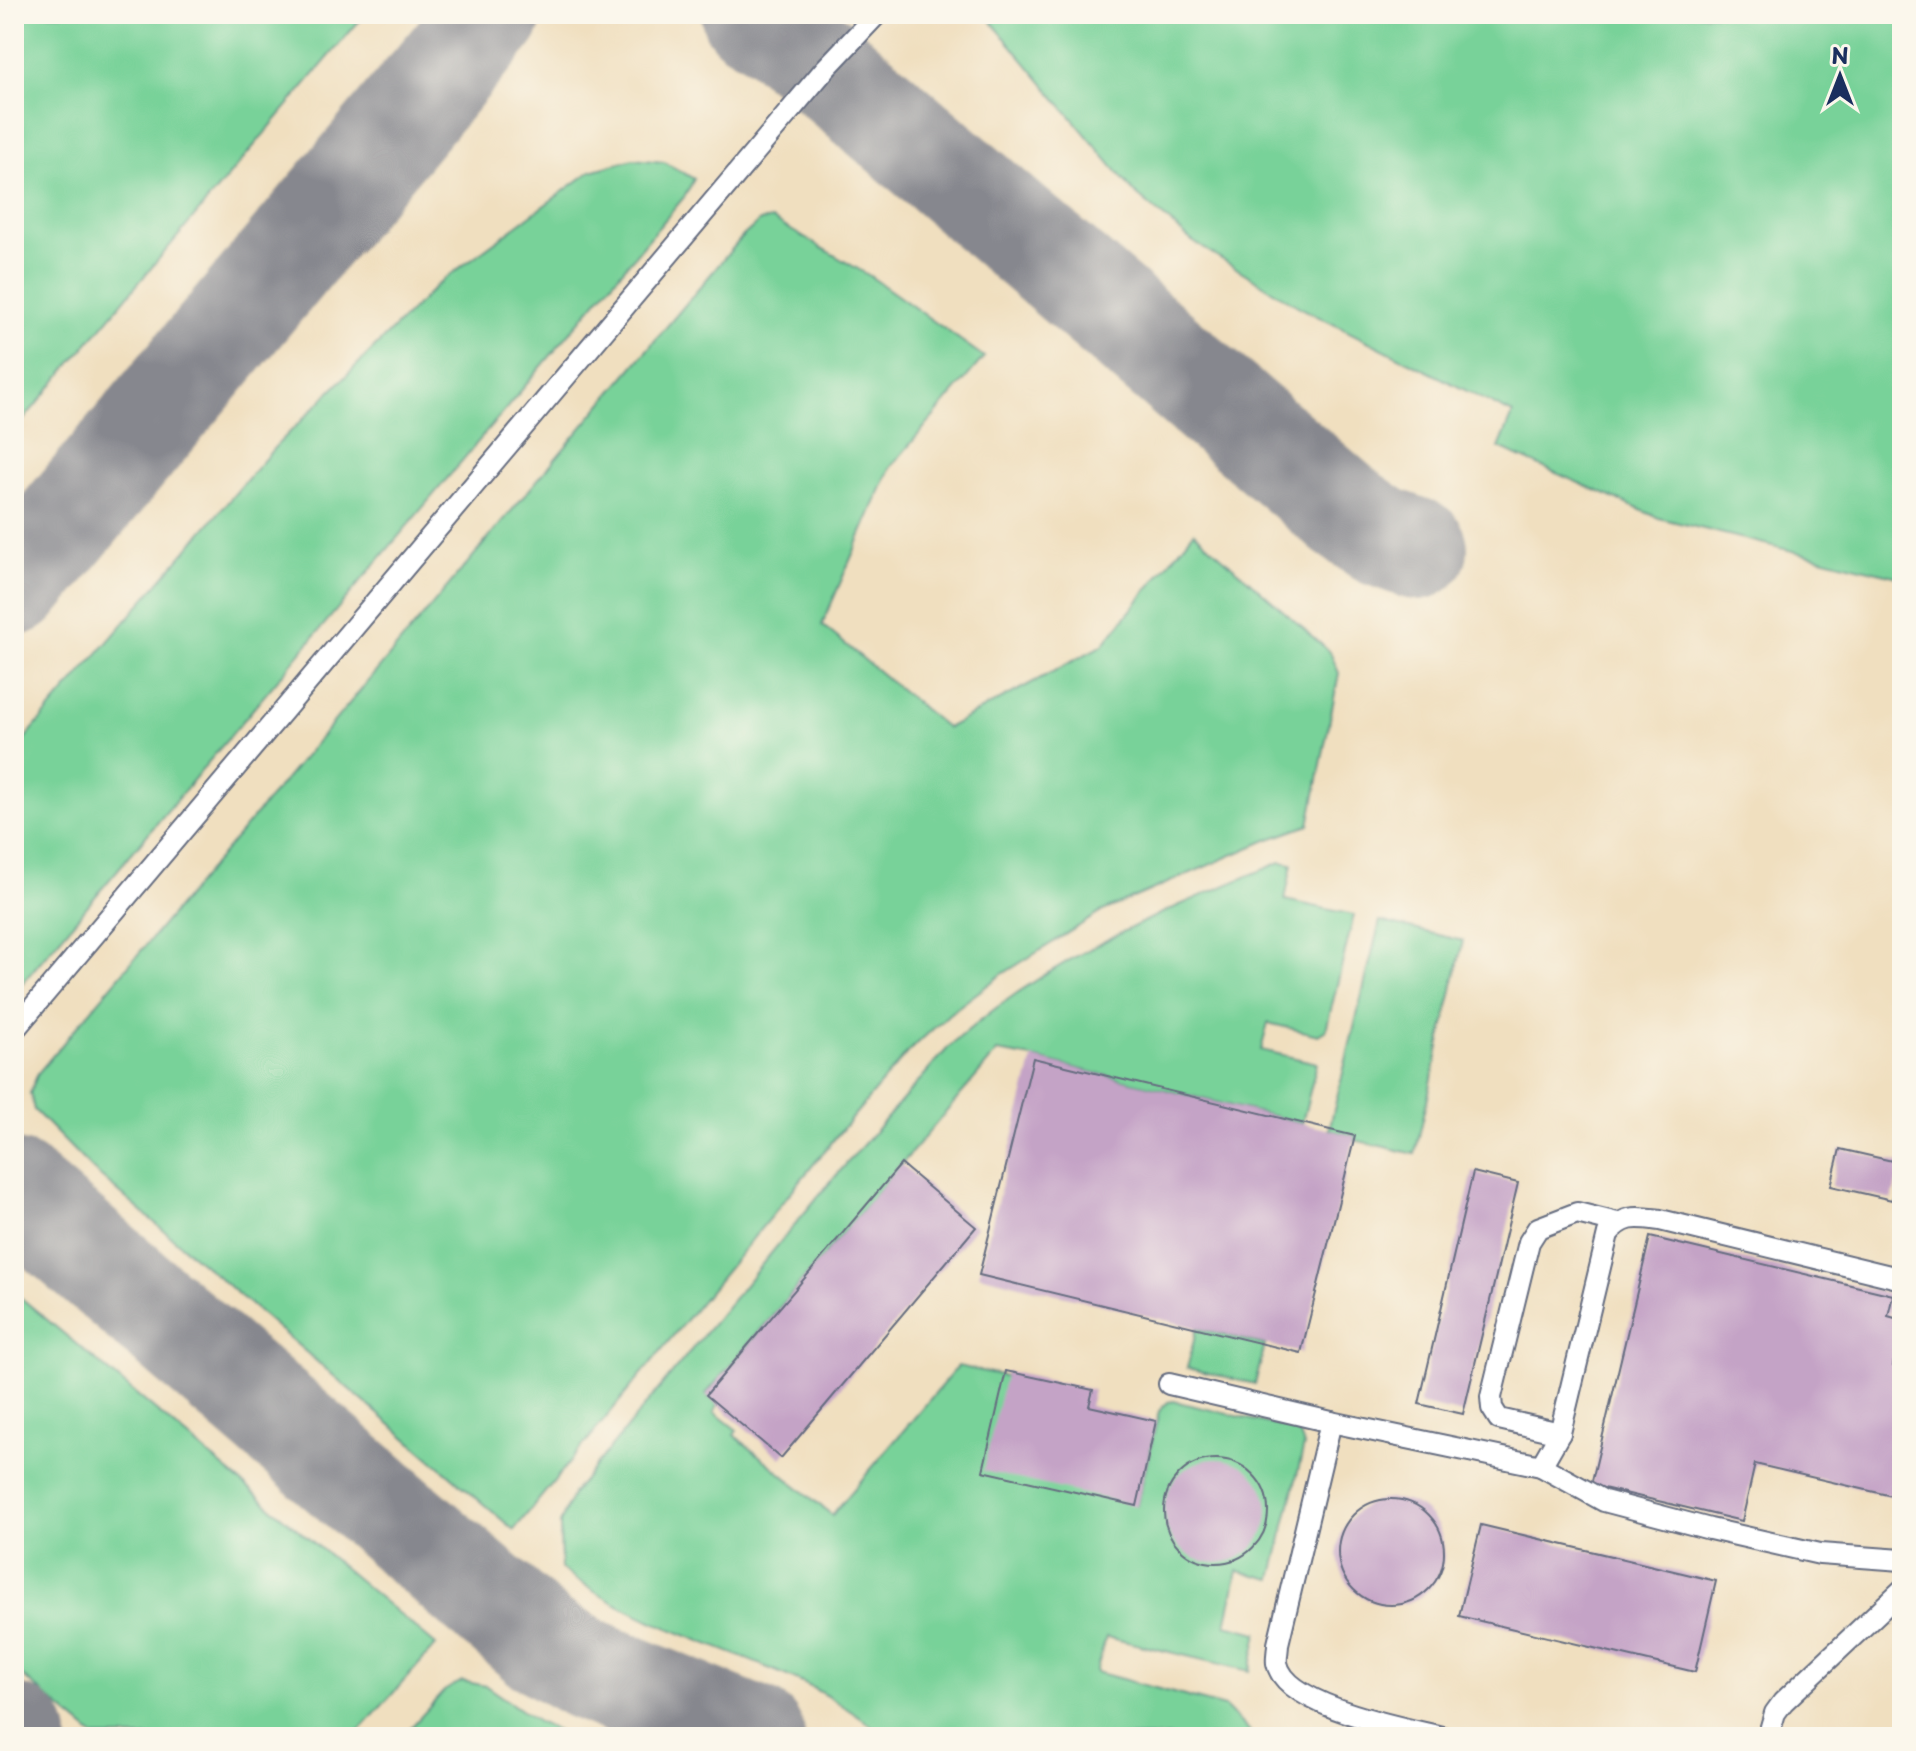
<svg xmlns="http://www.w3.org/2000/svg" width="1916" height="1751" viewBox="0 0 1916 1751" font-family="'Playpen Sans',sans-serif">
<rect width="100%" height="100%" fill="#fbf7ec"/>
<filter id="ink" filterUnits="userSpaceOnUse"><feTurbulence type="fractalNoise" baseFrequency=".0125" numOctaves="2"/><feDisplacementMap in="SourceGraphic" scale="16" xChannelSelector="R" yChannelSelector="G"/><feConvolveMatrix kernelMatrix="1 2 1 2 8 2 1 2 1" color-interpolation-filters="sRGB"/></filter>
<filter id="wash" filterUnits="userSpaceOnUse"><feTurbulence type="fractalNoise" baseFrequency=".006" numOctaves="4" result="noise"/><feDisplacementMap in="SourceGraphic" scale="32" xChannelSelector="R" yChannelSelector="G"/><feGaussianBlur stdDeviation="1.8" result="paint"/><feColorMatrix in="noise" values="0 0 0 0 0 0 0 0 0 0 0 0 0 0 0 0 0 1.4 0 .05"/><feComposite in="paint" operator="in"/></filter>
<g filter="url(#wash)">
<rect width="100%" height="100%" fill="#f0dfbf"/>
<g fill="#78d299" stroke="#4a807c" stroke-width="2">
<path d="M14,14h351l-351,417z"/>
<path d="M985,14h917v564l-243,-60 -160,-70 14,-34 -212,-106 -109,-67 -58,-49z"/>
<path d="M633,159l31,3 30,17 -9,17 -671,797v-242l261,-304 164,-164 152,-112z"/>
<path d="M772,219l98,57 114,81 -94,111 -68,157 125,103 156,-83 91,-113 136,120 9,21 -30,152 -42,15 -164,71 -102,64 -52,39 -43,40 -66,78 -326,398 -421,-360 -59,-60 -4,-17 8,-20 705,-837 17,-15z"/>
<path d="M1281,862l11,2 -7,36 69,15 -28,115 -8,5 -50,-12 -7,27 56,13 -15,60 -269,-65 -36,-6 -291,342 12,11 -4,7 23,18 -3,5 98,80 126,-149 47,10 132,129 22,-94 9,-9 6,-1 121,29 5,5 4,11 -32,133 -34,-8 -12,54 32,8 -8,38 -144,-34 -10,35 129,35 30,30h-367c-30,-21 -60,-43 -94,-58 -79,-36 -163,-56 -233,-110l-1,-46 13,-30 247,-299 128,-146c94,-88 216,-137 333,-186z"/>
<path d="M1380,921l83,20 -48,213 -61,-14v-4l-25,-6z"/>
<path d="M14,1292l422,353 -82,92h-259l-81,-68z"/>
<path d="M1197,1328l68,17 -10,39 -68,-16z"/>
<path d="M462,1681l24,5 52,36 31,15h-167l42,-46z"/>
</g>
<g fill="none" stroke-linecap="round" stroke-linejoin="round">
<g stroke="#86878e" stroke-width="102">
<path d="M752,14l27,16 47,38 520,444 35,24 36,13"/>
<path d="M14,585l477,-571"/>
<path d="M14,1191l526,452 48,27 166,67"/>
<path d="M14,1735l3,2"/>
</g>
</g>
<g id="blocks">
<g fill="#c4a3c6">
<path d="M1033,1058l322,78 -54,217 -322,-78z"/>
<path d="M1840,1149l61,14 -9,37 -61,-14z"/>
<path d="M901,1164l75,63 -195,231 -75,-63z"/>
<path d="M1473,1172l45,11 -55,231 -44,-10z"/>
<path d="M1650,1237l243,58 -5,21 14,4 -9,46 9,2v48l-9,39 9,2 -10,39 -137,-32 -13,57 -151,-36z"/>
<path d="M1006,1371l87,19 -4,16 67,15 -19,85 -154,-35z"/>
<circle cx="1216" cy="1511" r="52"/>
<circle cx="1391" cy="1552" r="53"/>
<path d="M1481,1525l235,56 -21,91 -236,-56z"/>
</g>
</g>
</g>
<g filter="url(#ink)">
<use href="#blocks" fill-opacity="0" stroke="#666d80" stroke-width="2"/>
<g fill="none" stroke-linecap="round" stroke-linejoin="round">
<defs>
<g id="service">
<path d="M14,1030l812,-962 51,-54"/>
<path d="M1169,1384l162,38 210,44 63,35 106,28 110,25 82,6"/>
<path d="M1331,1422l-53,222c0,6 -2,14 -1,19 8,44 128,65 165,74"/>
<path d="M1560,1433l-61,-14 -7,-11 -1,-11 38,-155 9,-14 39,-15 40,10"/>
<path d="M1541,1466l19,-33 48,-199c16,-20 29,-17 52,-14l242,59"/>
<path d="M1768,1737l7,-24 8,-11 119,-112"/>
</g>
</defs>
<use href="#service" stroke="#666d80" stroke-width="24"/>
<use href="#service" stroke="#fff" stroke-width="20"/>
</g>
</g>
<rect width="1916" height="1751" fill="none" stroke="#fbf7ec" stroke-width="48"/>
<g transform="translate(1840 76)" stroke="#fbf7ec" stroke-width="6" paint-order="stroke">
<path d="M0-6L14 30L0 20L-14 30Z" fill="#1b2f5e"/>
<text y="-12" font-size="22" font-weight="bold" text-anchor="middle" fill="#1b2f5e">N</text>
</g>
</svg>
